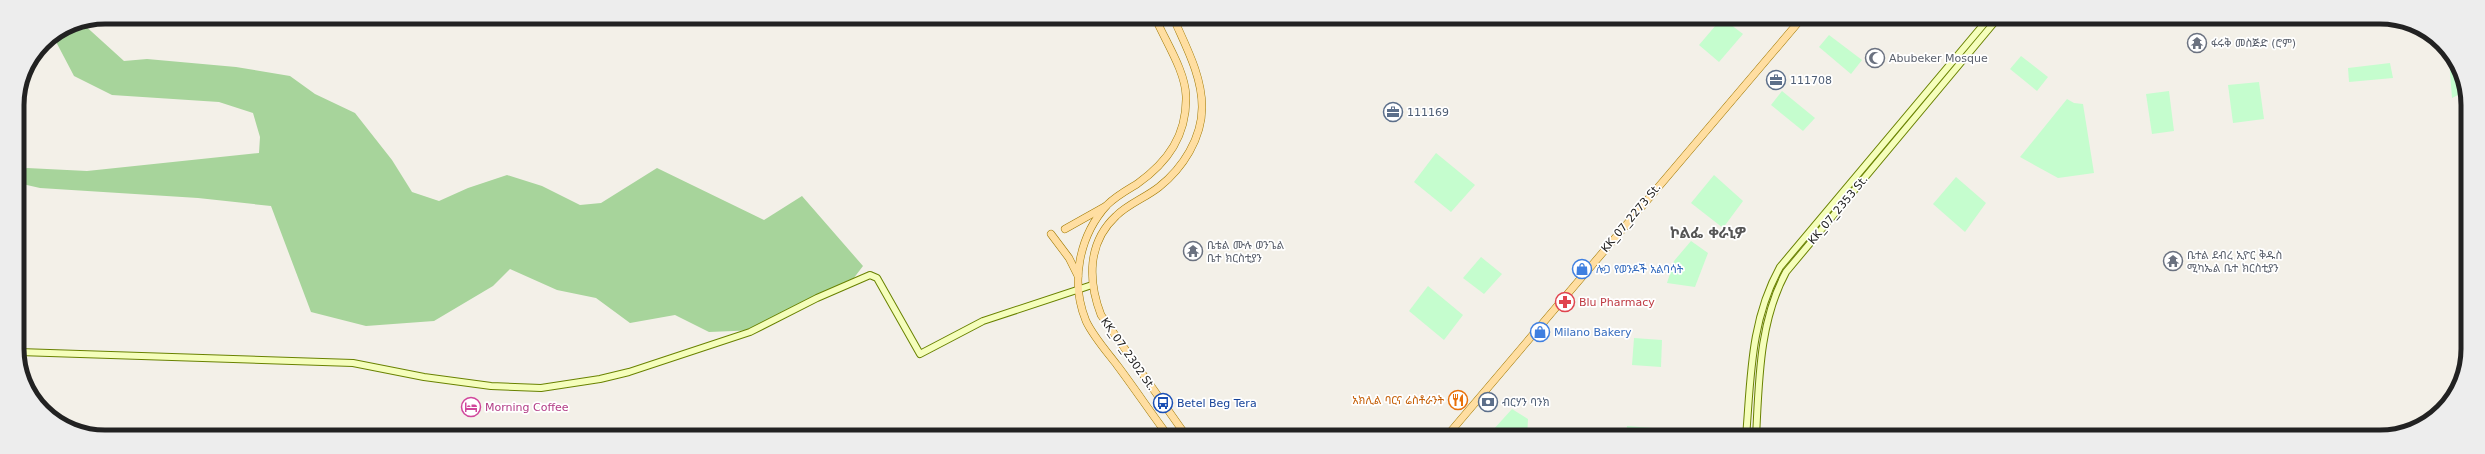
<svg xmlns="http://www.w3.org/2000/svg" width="2485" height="454" viewBox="0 0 2485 454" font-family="'DejaVu Sans','Noto Sans Ethiopic',sans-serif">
<rect width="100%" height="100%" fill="#f3f0e8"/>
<path fill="#a7d49b" d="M81,22l43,39 23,-2 89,8 54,9 25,18 40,19 37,47 20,32 27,9 29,-13 39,-13 35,11 38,19 21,-2 56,-35 107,52 38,-24 61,70 -16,21 -89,43 -49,2 -34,-17 -45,8 -34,-25 -39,-8 -47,-21 -17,17 -59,35 -68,5 -55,-14 -40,-106 -73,-8 -158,-10 -22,-5 -1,-10 10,-5 60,3 172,-18 1,-16 -7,-24 -34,-11 -107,-7 -38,-19 -21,-40 19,-12z"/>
<g fill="#c5fdce">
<path d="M1722,18l21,16 -24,28 -20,-17z"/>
<path d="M1829,35l33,25 -11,14 -32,-27z"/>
<path d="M2021,56l27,21 -11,14 -27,-22z"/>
<path d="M2449,59h2l15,29v3l-14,7z"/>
<path d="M2390,63l3,15 -44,4 -1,-14z"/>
<path d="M2259,82l5,37 -31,4 -5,-38z"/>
<path d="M1782,91l33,27 -12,13 -32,-26z"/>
<path d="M2169,91l5,40 -22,3 -6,-40z"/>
<path d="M2067,99l7,4 9,1 11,69 -36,5 -38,-21z"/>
<path d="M1436,153l39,32 -24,27 -37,-30z"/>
<path d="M1714,175l29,26 -20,27 -32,-25z"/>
<path d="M1956,177l30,26 -21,29 -32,-28z"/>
<path d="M1691,241l17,12 -13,34 -28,-4 7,-22z"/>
<path d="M1481,257l21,17 -18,20 -21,-16z"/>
<path d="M1428,286l35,29 -19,25 -35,-29z"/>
<path d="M1634,338l28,2 -1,27 -29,-2z"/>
<path d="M1512,409l16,10 -1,18h-26l-8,-7z"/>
<path d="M1627,426l51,4 -1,7h-51z"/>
</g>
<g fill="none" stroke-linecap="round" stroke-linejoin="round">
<defs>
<g id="secondary">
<path d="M19,352l334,11 71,14 67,9 50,2 59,-9 29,-7 121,-40 67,-34 53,-23 7,3 43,76 63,-33 109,-36"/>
<path d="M1746,437c5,-59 4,-116 34,-170l209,-249"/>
<path d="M1756,437c3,-56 3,-115 30,-165l212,-254"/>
</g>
<g id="primary">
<path d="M1155,17c10,24 30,53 31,79 1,39 -18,66 -49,88 -10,6 -21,12 -30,21 -28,31 -37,77 -21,116 7,15 21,31 31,44 18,24 34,48 52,72"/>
<path d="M1173,17c12,28 29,58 29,90 0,31 -19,61 -43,80 -14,11 -31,17 -43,29 -29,27 -28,65 -15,99l86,122"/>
<path d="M1065,229l41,-23"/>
<path d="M1051,234l18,24 9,18"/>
<path d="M1446,437l356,-419"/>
</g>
</defs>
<use href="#secondary" stroke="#698200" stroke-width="8"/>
<use href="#primary" stroke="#a07800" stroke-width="8"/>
<use href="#secondary" stroke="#f5febb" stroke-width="6"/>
<use href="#primary" stroke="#ffdea1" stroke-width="7"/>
</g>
<defs>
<symbol id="temple-ring" viewBox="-11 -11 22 22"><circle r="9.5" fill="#fff" stroke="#6b7280" stroke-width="1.5"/><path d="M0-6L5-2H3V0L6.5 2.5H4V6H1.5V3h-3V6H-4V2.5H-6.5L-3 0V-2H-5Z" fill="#6b7280"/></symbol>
<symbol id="mosque-ring" viewBox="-11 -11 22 22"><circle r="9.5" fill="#fff" stroke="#6b7280" stroke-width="1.5"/><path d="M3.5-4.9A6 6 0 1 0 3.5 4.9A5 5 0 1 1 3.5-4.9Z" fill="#6b7280"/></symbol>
<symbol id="office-ring" viewBox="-11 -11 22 22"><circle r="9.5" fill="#fff" stroke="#5c6f8a" stroke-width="1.5"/><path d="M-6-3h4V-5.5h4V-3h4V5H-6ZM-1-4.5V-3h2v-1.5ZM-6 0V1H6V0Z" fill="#5c6f8a"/></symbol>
<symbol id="shop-ring" viewBox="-11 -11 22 22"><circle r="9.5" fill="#fff" stroke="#3f7fe0" stroke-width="1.5"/><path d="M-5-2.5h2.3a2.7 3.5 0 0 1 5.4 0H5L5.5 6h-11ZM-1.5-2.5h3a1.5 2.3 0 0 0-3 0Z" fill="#3f7fe0"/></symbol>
<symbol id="pharmacy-ring" viewBox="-11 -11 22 22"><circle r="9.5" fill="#fff" stroke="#e0444e" stroke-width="1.5"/><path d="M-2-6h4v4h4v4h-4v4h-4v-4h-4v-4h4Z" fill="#e0444e"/></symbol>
<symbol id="restaurant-ring" viewBox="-11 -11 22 22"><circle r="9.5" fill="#fff" stroke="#e8710a" stroke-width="1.5"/><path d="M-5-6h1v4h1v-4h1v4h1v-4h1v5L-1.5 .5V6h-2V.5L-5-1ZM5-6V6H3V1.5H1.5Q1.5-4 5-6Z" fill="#e8710a"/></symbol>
<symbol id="bank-ring" viewBox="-11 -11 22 22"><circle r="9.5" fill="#fff" stroke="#5c6f8a" stroke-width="1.5"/><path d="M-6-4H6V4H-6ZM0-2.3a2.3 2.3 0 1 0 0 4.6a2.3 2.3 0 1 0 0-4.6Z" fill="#5c6f8a"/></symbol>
<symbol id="bus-ring" viewBox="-11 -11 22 22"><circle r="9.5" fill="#fff" stroke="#1a4fb4" stroke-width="1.5"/><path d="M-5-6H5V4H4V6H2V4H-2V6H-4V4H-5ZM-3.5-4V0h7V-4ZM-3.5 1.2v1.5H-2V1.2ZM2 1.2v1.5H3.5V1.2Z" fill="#1a4fb4"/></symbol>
<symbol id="hotel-ring" viewBox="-11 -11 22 22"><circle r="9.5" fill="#fff" stroke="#d1479c" stroke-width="1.5"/><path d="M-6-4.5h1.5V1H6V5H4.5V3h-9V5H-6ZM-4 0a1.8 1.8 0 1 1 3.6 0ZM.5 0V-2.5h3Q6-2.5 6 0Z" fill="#d1479c"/></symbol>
</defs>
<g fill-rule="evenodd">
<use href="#temple-ring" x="2186" y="32" width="22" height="22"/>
<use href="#mosque-ring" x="1864" y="47" width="22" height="22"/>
<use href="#office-ring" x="1765" y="69" width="22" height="22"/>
<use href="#office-ring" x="1382" y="101" width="22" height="22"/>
<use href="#temple-ring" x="1182" y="240" width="22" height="22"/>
<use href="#temple-ring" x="2162" y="250" width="22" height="22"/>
<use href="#shop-ring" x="1571" y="258" width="22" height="22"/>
<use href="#pharmacy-ring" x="1554" y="291" width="22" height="22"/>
<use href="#shop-ring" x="1529" y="321" width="22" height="22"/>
<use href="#restaurant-ring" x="1447" y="389" width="22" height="22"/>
<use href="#bank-ring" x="1477" y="391" width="22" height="22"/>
<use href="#bus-ring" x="1152" y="392" width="22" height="22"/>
<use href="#hotel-ring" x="460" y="396" width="22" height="22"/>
</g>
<g text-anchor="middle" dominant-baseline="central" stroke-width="3.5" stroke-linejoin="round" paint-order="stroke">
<g font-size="11" fill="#5b616d" stroke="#fff" text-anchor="start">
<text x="2211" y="43">ፋሩቅ መስጅድ (ሮም)</text>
<text x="1889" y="58">Abubeker Mosque</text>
<text x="1207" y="245">ቤቴል ሙሉ ወንጌል<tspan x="1207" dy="13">ቤተ ክርስቲያን</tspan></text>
<text x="2187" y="255">ቤተል ደብረ ኢዮር ቅዱስ<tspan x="2187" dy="13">ሚካኤል ቤተ ክርስቲያን</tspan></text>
</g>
<g font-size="11" fill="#4e5e75" stroke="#fff" text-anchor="start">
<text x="1790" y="80">111708</text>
<text x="1407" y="112">111169</text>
<text x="1502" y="402">ብርሃን ባንክ</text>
</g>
<g font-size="11" fill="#222" stroke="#fff">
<text transform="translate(1838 210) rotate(-50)">KK_07_2353 St.</text>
<text transform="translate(1631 218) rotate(-50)">KK_07_2273 St.</text>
<text transform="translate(1128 354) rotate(55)">KK_07_2302 St.</text>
</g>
<g font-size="11" fill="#366cbe" stroke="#fff" text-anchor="start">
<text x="1596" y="269">ሎጋ የወንዶች አልባሳት</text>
<text x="1554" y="332">Milano Bakery</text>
</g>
<g font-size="11" fill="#be3a42" stroke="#fff" text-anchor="start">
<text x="1579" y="302">Blu Pharmacy</text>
</g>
<g font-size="11" fill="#c56008" stroke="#fff" text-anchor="end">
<text x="1444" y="400">አክሊል ባርና ሬስቶራንት</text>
</g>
<g font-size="11" fill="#164399" stroke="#fff" text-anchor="start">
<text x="1177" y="403">Betel Beg Tera</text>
</g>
<g font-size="11" fill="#b23c85" stroke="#fff" text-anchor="start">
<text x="485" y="407">Morning Coffee</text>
</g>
<g font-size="15" font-weight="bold" fill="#555" stroke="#fff">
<text x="1708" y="233">ኮልፌ ቀራኒዎ</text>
</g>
</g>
<path d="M0 0H2485V454H0ZM105 24H2380A81 81 0 0 1 2461 105V349A81 81 0 0 1 2380 430H105A81 81 0 0 1 24 349V105A81 81 0 0 1 105 24Z" fill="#ededed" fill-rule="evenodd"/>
<path fill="none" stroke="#222" stroke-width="5" d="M105 24H2380A81 81 0 0 1 2461 105V349A81 81 0 0 1 2380 430H105A81 81 0 0 1 24 349V105A81 81 0 0 1 105 24Z"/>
</svg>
